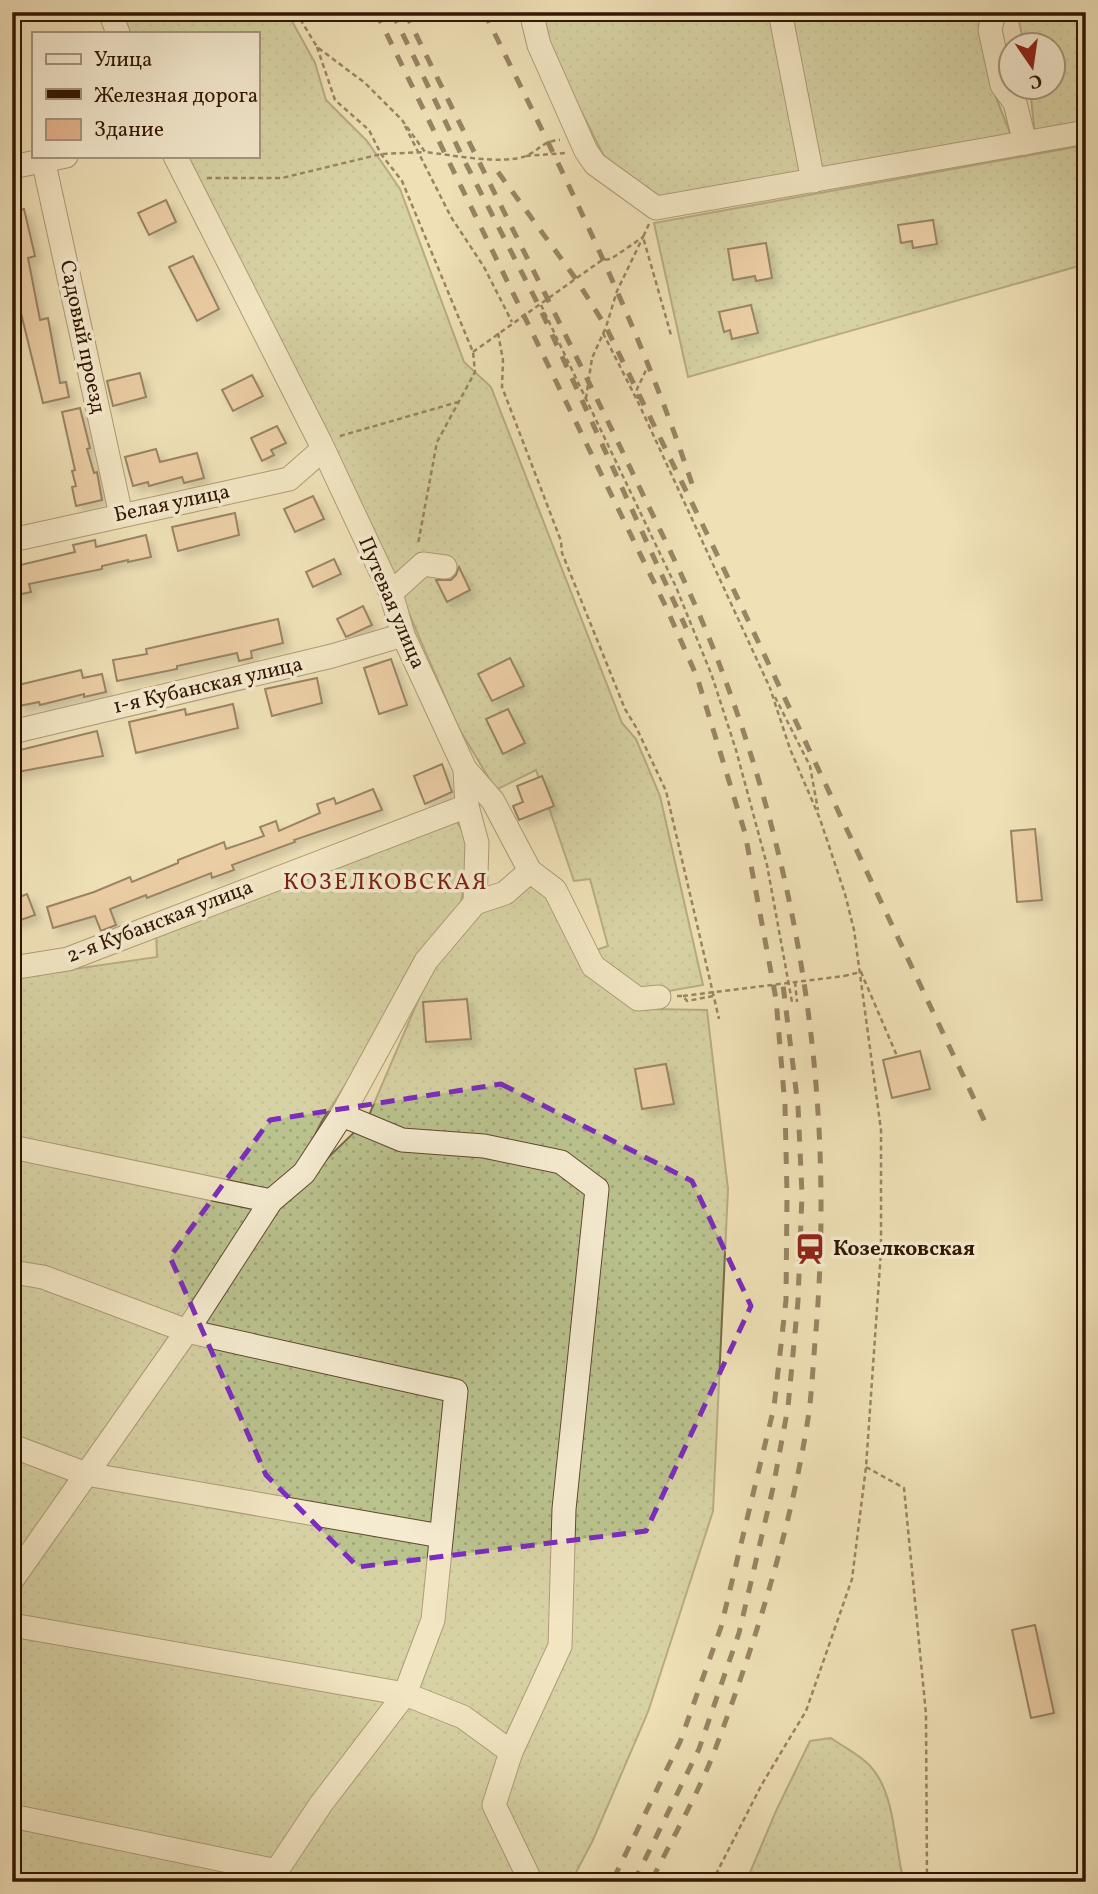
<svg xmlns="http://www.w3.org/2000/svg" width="1098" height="1894" viewBox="0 0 1098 1894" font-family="Vollkorn,serif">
<defs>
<pattern id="grass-dots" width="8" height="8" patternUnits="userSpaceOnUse" patternTransform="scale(1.75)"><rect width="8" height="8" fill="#bac28e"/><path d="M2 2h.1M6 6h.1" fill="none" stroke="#a0a679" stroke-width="1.8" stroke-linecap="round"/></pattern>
<filter id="shadow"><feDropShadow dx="6" dy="6" stdDeviation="3.5" flood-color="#0004"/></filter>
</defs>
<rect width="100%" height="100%" fill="#efe0b7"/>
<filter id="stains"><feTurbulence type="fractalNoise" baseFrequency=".00286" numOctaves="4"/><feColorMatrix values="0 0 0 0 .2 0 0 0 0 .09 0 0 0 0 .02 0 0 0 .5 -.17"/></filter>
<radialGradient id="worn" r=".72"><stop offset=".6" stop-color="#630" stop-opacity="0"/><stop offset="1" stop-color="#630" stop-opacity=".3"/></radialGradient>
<g fill="url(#grass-dots)" stroke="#766c47" stroke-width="2">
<path d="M120,12h167l28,51 11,37 41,41 33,48 64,173 27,25 131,336 14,16 24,57 43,189 -51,9 -30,-13 -29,-30 15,-5 -18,-67 -16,2 -38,-111 -40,20 -38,-63 -60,-139 -211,-432h70v-123h-128z"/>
<path d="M536,12h451c-9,53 7,79 25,126l-352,60 -50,-30 -59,-116z"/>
<path d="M1017,12h69v114l-51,10 -5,-48h22v-42l-28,-1z"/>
<path d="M1086,145v119l-398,113 -34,-154z"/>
<path d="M453,816l14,22v34l-7,35 -23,29 -22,21 -42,85 -51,79 -27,54 -121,160 -162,228v-585l145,-21 -1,-25z"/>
<path d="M531,886l20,10 43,82 56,31 57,1 21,179 -15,322 -65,201 -55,128 -22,42h-559v-289l263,-384 92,-89 67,-157 45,-53z"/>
<path d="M831,1738c12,9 30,17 40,29 25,28 23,79 33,115h-158l30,-71 34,-70z"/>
</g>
<g fill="#e6b58f" stroke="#321600" stroke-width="2" filter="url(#shadow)">
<path d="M166,200l10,22 -27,13 -11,-22z"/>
<path d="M24,209l11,47 -7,2 12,62 8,-2 12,65 6,-1 3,15 -26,6 -23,-94 -8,1v-98z"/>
<path d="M933,220l4,24 -24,4 -1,-7 -11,2 -3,-18z"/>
<path d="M766,243l6,35 -16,3 -1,-5 -22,4 -5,-31z"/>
<path d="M193,256l26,53 -22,12 -28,-54z"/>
<path d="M751,305l7,28 -26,6 -2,-9 -6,2 -5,-20z"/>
<path d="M140,373l6,24 -33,9 -6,-25z"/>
<path d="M252,375l11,21 -30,15 -11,-21z"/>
<path d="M80,408l10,40 -3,1 7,24 3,-1 5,28 -26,6 -4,-19 4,-1 -4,-15 3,-1 -13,-58z"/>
<path d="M277,426l9,17 -15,7 3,5 -12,6 -11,-23z"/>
<path d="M156,449l4,13 37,-9 7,25 -20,5 -2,-6 -33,9 -1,-4 -15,4 -8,-29z"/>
<path d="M313,496l11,23 -29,13 -11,-23z"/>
<path d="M235,513l4,22 -61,16 -6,-24z"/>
<path d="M146,535l5,22 -23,5v-2l-26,6v3l-73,15 2,8 -19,4v-29l63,-15 -2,-7 22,-5 1,7z"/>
<path d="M334,559l7,15 -28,13 -7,-15z"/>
<path d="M459,567l11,23 -23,12 -11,-22h15l5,-5z"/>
<path d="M363,606l9,19 -26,12 -9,-18z"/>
<path d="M278,619l5,24 -32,8 1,7 -13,3 -2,-8 -60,13v3l-60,12 -4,-21 34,-6 -1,-5z"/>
<path d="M510,658l14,28 -32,15 -14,-27z"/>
<path d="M391,659l16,46 -28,9 -15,-46z"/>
<path d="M81,670l2,8 19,-4 4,18 -22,5v-3l-44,11 -1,-3 -20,4 -5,-20z"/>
<path d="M317,678l5,25 -50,13 -7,-27z"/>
<path d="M233,704l5,24 -102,25 -7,-31 56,-13 1,6z"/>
<path d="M508,709l17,34 -22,11 -17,-35z"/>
<path d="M97,731l6,25 -91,17v-21z"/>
<path d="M442,764l10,28 -27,12 -11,-28z"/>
<path d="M542,776l12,30 -35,14 -6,-14 10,-4 -6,-16z"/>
<path d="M373,789l9,21 -88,30 1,2 -63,23 2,5 -22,8 -1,-5 -64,25 -1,-3 -36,14 6,16 -15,6 -6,-15 -42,12 -6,-21 47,-15 36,-15 2,5 46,-19v-3l46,-18 2,7 38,-13 -4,-9 16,-6 3,10 41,-18 -3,-9 17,-6 2,6z"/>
<path d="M1035,829l7,71 -25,2 -6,-71z"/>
<path d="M27,894l8,21 -23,8v-23z"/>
<path d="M467,999l4,40 -45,3 -3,-40z"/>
<path d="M920,1051l10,38 -38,9 -9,-38z"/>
<path d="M666,1064l8,40 -32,5 -7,-40z"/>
<path d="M1035,1625l19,88 -23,5 -19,-88z"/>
</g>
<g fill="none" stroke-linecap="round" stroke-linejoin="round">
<defs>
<g id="minor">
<path d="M110,12l8,21"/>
<path d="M531,12l8,33 47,106 9,13 61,44 430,-76"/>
<path d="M780,12l33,169"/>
<path d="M994,12l-4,18 12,55 13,18 10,40"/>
<path d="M175,156l145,286 71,151 12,42 62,134 28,32 37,70 25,19 38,76 45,33 21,-2"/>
<path d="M43,159l78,356"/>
<path d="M12,167l54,-11"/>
<path d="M12,540l277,-61 33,-29"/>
<path d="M391,593l32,-29 22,3"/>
<path d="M12,732l320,-76 71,-21"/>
<path d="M467,806l10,37 -2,60"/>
<path d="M12,968l56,-9 399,-153 -2,-37"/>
<path d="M342,1115l60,25 82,6 77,16 36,27 -33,320 -4,137 -49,106 -17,53 37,77"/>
<path d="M12,1147l259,54"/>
<path d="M12,1272l31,5 144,54 269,60 -23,229 -28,74 -84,110 -52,78"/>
<path d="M12,1446l74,28 355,62"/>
<path d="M12,1580l175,-249 84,-130 33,-28 38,-58 84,-154 49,-58 30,-10 25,-22"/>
<path d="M12,1625l393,69 58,23 48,35"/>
<path d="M12,1816l265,55"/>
</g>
</defs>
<use href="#minor" stroke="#61482e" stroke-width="25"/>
<g stroke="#321600" stroke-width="2.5" stroke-dasharray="5 3.5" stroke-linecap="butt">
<path d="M296,12l21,35 48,36 37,37 23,32c27,3 76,13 101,4 14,-6 16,-15 34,-16"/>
<path d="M317,47l18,53 34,30 12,24 21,27 71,171 2,20 -38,70 -19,102"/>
<path d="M405,126l46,91 33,50 28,55"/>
<path d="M526,156l39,-3"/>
<path d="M207,178h75l99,-24 44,-2"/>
<path d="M649,224l-6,13 28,98"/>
<path d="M541,305l135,282 36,89 24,74 31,115 25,137"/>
<path d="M498,333l5,27 -1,27 59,154 1,12 63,156 12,20 29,62 53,228"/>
<path d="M603,333l35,69 132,286"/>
<path d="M473,352l129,-92 9,-1 32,-22 -26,54 -11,36 -14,31 -6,40"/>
<path d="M638,399l-1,-10 11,-23"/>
<path d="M340,436l118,-34"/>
<path d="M775,697l35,69 8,44"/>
<path d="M844,976l17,-4 36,84"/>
<path d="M795,982l2,20"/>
<path d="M677,996h6l4,5 26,-5"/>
<path d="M866,1467l38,21 22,226 1,168"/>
<path d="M712,1882l50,-98 44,-73 46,-132 14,-112 15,-216v-121l-27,-200 -9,-36 -25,-75 -30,-70 -20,-61"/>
</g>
<use href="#minor" stroke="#f5ebd0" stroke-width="23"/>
<g stroke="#321600" stroke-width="5" stroke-dasharray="12 12" stroke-linecap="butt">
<path d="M376,12l290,595 31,70 48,156 31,166 9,107 2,89 -1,105 -12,107 -53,220 -41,115 -68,140"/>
<path d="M392,12l70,144 77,150 147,322"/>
<path d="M405,12c73,150 149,297 221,447 31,66 65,131 91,199 85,220 119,449 98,684 -2,23 -3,47 -6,70 -17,114 -53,228 -93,335 -17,46 -44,91 -65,135"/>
<path d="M484,12c76,154 154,309 208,472"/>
<path d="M498,172l78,107 30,48 106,217 273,578"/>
<path d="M634,1882l65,-133 40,-116 34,-145 15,-81 10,-106 4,-107 -4,-88 -15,-121"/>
</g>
<path stroke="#321600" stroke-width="2.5" stroke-dasharray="5 3.5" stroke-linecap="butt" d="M683,996l161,-20"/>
</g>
<path d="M0 0H1098V1894H0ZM501,1084l191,97 59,125 -105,225 -288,36 -92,-92 -96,-218 100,-137z" fill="#efe0b7" fill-opacity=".55" fill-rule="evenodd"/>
<path fill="none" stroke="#7b2cbf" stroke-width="5" stroke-dasharray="14 9" stroke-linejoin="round" d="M501,1084l191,97 59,125 -105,225 -288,36 -92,-92 -96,-218 100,-137z"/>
<defs>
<symbol id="station-bare" viewBox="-9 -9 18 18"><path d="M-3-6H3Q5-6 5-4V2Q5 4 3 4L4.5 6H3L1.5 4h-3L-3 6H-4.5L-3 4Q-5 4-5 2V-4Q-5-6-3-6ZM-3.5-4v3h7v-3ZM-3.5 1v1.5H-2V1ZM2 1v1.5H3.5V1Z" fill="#8f2418" stroke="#f5ebd0" stroke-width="2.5" paint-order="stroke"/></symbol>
</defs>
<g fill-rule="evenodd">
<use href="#station-bare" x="788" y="1227" width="44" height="44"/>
</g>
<g text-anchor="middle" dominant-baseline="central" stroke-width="7" stroke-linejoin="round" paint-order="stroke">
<g font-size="21" fill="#321600" stroke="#f5ebd0">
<text transform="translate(82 337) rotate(78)">Садовый проезд</text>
<text transform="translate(172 504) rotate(-12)">Белая улица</text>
<text transform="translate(391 603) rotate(67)">Путевая улица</text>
<text transform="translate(208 686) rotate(-13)">1-я Кубанская улица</text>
<text transform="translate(160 922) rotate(-21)">2-я Кубанская улица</text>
</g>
<g font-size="21" font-weight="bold" fill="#321600" stroke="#f5ebd0" text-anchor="start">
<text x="833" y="1249">Козелковская</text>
</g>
<g font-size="23" letter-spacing="2" fill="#7a1f14" stroke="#f5ebd0">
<text x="386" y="883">КОЗЕЛКОВСКАЯ</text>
</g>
</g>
<rect width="1098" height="1894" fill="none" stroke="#efe0b7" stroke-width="42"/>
<rect x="14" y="14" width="1070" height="1866" fill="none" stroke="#321600" stroke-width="3.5"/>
<rect x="21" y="21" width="1056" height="1852" fill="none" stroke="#321600" stroke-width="2"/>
<rect x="32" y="32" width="228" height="126" fill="#f5ebd0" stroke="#a7967d" stroke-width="2"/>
<rect x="46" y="54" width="35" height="10" fill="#f5ebd0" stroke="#a7967d" stroke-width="2"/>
<text x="94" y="66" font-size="21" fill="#321600">Улица</text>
<rect x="46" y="89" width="35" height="10" fill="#321600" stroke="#a7967d" stroke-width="2"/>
<text x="94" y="102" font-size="21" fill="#321600">Железная дорога</text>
<rect x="46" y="119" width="35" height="21" fill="#e6b58f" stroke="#a7967d" stroke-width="2"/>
<text x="94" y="136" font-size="21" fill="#321600">Здание</text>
<g transform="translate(1032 66) rotate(167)"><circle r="33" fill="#f5ebd0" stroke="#a7967d" stroke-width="2"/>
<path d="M0-5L12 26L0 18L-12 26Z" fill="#8f2418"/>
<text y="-10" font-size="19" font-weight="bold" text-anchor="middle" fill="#321600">С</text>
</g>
<rect width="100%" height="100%" filter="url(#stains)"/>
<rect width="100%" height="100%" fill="url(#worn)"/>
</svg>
